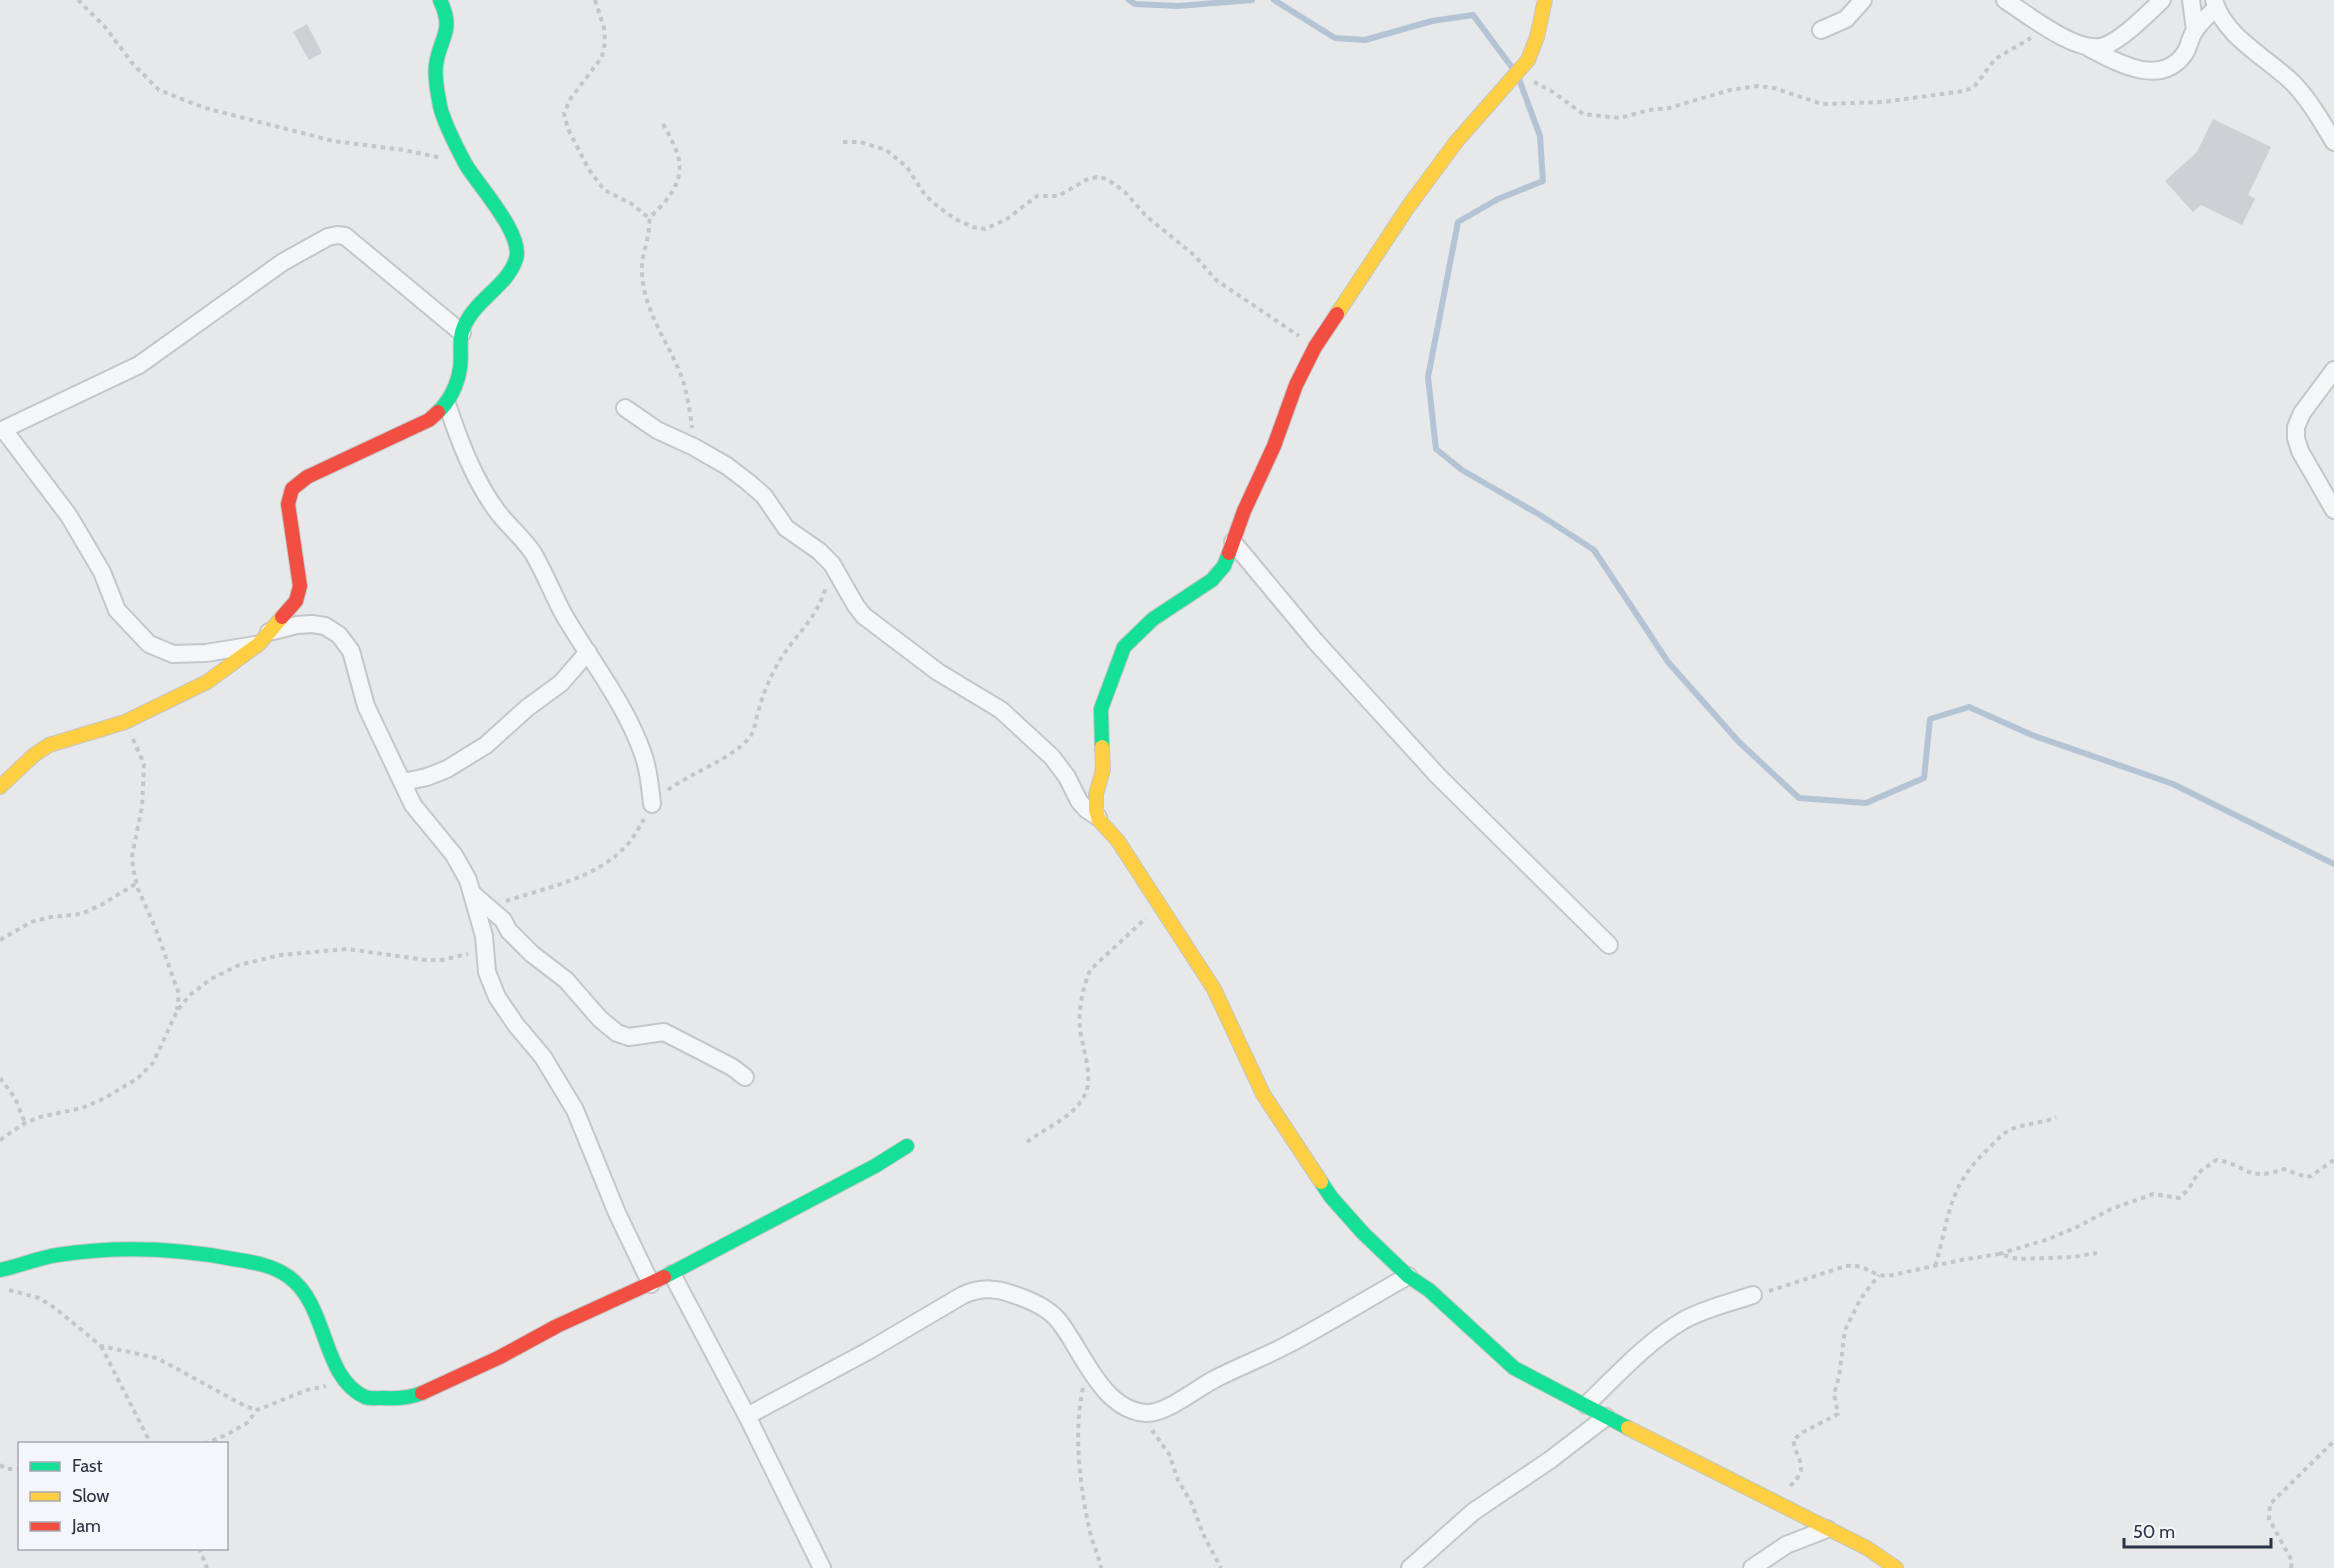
<svg xmlns="http://www.w3.org/2000/svg" width="2334" height="1568" viewBox="0 0 2334 1568" font-family="Cabin,sans-serif">
<rect width="100%" height="100%" fill="#e6e8ea"/>
<g fill="none" stroke-linecap="round" stroke-linejoin="round">
<g stroke="#b4c4d5" stroke-width="6">
<path d="M1129,0l6,4 43,2 74,-6"/>
<path d="M1274,0l61,38 30,2 67,-19 41,-6 41,55"/>
<path d="M1519,79l21,57 3,45 -45,18 -40,23 -30,155 8,72 26,21 78,45 54,35 74,112 71,80 60,56 67,5 58,-25 6,-59 39,-12 63,28 141,49 161,80"/>
</g>
</g>
<g fill="#ced0d3">
<path d="M307,24l15,29 -13,7 -16,-28z"/>
<path d="M2213,119l58,28 -23,48 7,4 -13,26 -41,-20 -8,7 -28,-31 32,-29z"/>
</g>
<g fill="none" stroke-linecap="round" stroke-linejoin="round">
<defs>
<g id="street">
<path d="M2005,0c22,14 73,55 99,46 18,-6 43,-32 58,-46"/>
<path d="M2191,0l4,30"/>
<path d="M2214,0c10,37 54,58 80,84 16,17 28,38 40,58"/>
<path d="M1821,30l25,-11 17,-19"/>
<path d="M2089,48c29,15 72,40 96,5 4,-6 5,-15 9,-21 5,-9 15,-17 22,-24"/>
<path d="M2334,370l-32,43 -6,14v11l4,13 34,59"/>
<path d="M447,404c12,36 27,76 50,107 11,15 26,27 36,42 12,20 20,42 31,62 27,46 61,88 79,139 6,16 7,33 9,50"/>
<path d="M625,408l32,22 37,17 33,19 21,16 16,14 22,32 33,23 13,13 24,42 8,10 74,56 63,38 51,47 15,20 12,24 7,8 12,8"/>
<path d="M4,430l65,86 33,56 15,38 32,34 24,10 33,-1 49,-8"/>
<path d="M0,431l139,-66 144,-103 45,-25 9,-2 8,1 117,97"/>
<path d="M1233,542l83,100 122,134 171,169"/>
<path d="M269,632l28,-7 15,-1 13,2 14,9 12,16 15,55 47,99 41,50 14,25 16,56 3,36 10,25 19,28 27,32 32,53 42,103 34,71"/>
<path d="M403,782l24,-5 20,-8 39,-24 41,-37 34,-25 27,-31"/>
<path d="M473,894l30,26 6,11 23,23 34,26 34,39 17,14 12,4 35,-5 68,35 13,10"/>
<path d="M672,1274l75,142 75,152"/>
<path d="M1586,1405c28,-27 64,-66 98,-85 22,-12 46,-17 69,-25"/>
<path d="M747,1416l121,-65 95,-56c19,-8 33,-7 52,0 15,5 33,13 43,25 24,29 43,90 88,93 20,1 51,-25 69,-34 23,-12 47,-21 70,-33 42,-22 82,-47 123,-70"/>
<path d="M1410,1568l63,-56 77,-52 56,-43"/>
<path d="M1752,1568l34,-23 41,-16"/>
</g>
<g id="fast">
<path d="M438,412c11,-10 20,-28 22,-44 2,-11 -1,-25 2,-36 10,-32 45,-44 54,-73 8,-24 -37,-73 -50,-94 -8,-15 -22,-42 -26,-59 -2,-13 -6,-27 -4,-41 4,-29 19,-33 4,-65"/>
<path d="M1102,747l-1,-38 23,-62 29,-28 59,-39 12,-14 5,-13"/>
<path d="M1321,1182l10,15 32,36 45,43 21,14 85,78 114,60"/>
<path d="M0,1270c19,-4 38,-12 57,-15 59,-9 118,-7 176,4 19,3 40,6 56,18 40,29 32,100 76,120 5,2 12,1 18,1 14,1 26,0 39,-5"/>
<path d="M664,1277l211,-111 32,-20"/>
</g>
<g id="slow">
<path d="M1337,314l71,-107 48,-65 72,-82 9,-23 8,-37"/>
<path d="M1102,747l1,23 -7,24v16l3,10 19,21 96,148 49,105 58,88"/>
<path d="M0,787l34,-32 15,-10 76,-23 82,-40 52,-38 23,-27"/>
<path d="M1628,1428l239,120 29,20"/>
</g>
<g id="jam">
<path d="M1229,553l15,-42 30,-65 22,-61 19,-38 22,-33"/>
<path d="M282,617l14,-16 4,-15 -12,-82 4,-15 15,-12 122,-57 9,-8"/>
<path d="M422,1393l78,-36 57,-31 107,-49"/>
</g>
</defs>
<use href="#street" stroke="#c4c6c8" stroke-width="20"/>
<use href="#fast" stroke="#c4c6c8" stroke-width="16"/>
<use href="#slow" stroke="#c4c6c8" stroke-width="16"/>
<use href="#jam" stroke="#c4c6c8" stroke-width="16"/>
<g stroke="#c5c6ca" stroke-width="4" stroke-dasharray="4.5 4.5" stroke-linecap="butt">
<path d="M78,0l27,27 28,37 26,26 46,18 128,33 71,9 38,8"/>
<path d="M595,0l9,28 1,14 -3,15 -31,41 -7,15 4,16 20,39 16,22 28,14 18,15"/>
<path d="M1534,82l19,10 30,22 37,4 29,-8 20,-2 61,-18 28,-4 16,2 48,16 61,-2 81,-11 10,-4 21,-28 36,-21"/>
<path d="M663,124c17,31 26,47 2,78 -4,5 -13,12 -15,17 -1,3 -1,7 -1,10 -1,12 -6,23 -7,35 -2,42 24,74 39,111 6,17 9,35 11,53"/>
<path d="M843,142h17l26,8 21,17 16,25 9,10 23,17 18,8 12,2 22,-10 30,-23h21l28,-16 11,-3 10,2 18,13 21,24 48,39 22,25 83,56"/>
<path d="M133,739l11,25 -2,43 -10,49 1,12 5,21 17,38 24,67 -2,16"/>
<path d="M668,790c22,-17 64,-31 81,-52 5,-6 6,-14 8,-22 4,-16 10,-32 18,-47 16,-32 40,-45 51,-82"/>
<path d="M506,901c37,-12 89,-23 117,-52 9,-8 15,-20 21,-30"/>
<path d="M0,940l31,-18 20,-5 30,-3 20,-9 36,-22"/>
<path d="M0,1078l15,20 10,25"/>
<path d="M0,1140l25,-17 15,-6 42,-9 23,-10 33,-20 15,-15 24,-52 13,-16 21,-16 28,-14 41,-10 67,-6 79,11h16l26,-6"/>
<path d="M1027,1142c19,-15 49,-25 59,-50 7,-17 -4,-46 -6,-63 -2,-19 3,-42 10,-59l56,-52"/>
<path d="M1999,1254l50,-15 30,-13 32,-17 42,-15 26,4 9,-8 10,-17 18,-13c31,4 30,23 68,9l22,8 5,-1 23,-16"/>
<path d="M1935,1266c15,-49 12,-78 52,-116 7,-6 13,-15 21,-19 15,-8 33,-7 48,-14"/>
<path d="M9,1290l30,8 16,10 46,38 56,12 88,48 12,4"/>
<path d="M1769,1291l77,-25c21,-2 23,9 42,10l73,-16 38,-6 19,5 55,-2 24,-4"/>
<path d="M101,1346l50,98"/>
<path d="M1083,1388c-10,46 -3,99 7,144 3,13 9,24 11,36"/>
<path d="M1152,1430l17,24 9,26 14,24 11,30 18,34"/>
<path d="M204,1444l22,-9 21,-12 10,-13 50,-20 19,-4"/>
<path d="M0,1465l6,4h14"/>
<path d="M1790,1486c20,-19 8,-23 3,-46l10,-8 35,-18 -4,-20 5,-17 6,-47 16,-32 18,-23"/>
<path d="M199,1548l8,20"/>
<path d="M2291,1568l1,-7 -23,-42 1,-15 64,-63"/>
</g>
<use href="#street" stroke="#f5f6f7" stroke-width="16"/>
<use href="#fast" stroke="#16e098" stroke-width="14"/>
<use href="#slow" stroke="#ffcf43" stroke-width="14"/>
<use href="#jam" stroke="#f24e42" stroke-width="14"/>
</g>
<rect x="18" y="1442" width="210" height="108" fill="#f4f6f9" stroke="#a4a8b1" stroke-width="1.5"/>
<rect x="30" y="1462" width="30" height="9" fill="#16e098" stroke="#a4a8b1" stroke-width="1.5"/>
<text x="72" y="1472" font-size="18" fill="#2b3445">Fast</text>
<rect x="30" y="1492" width="30" height="9" fill="#ffcf43" stroke="#a4a8b1" stroke-width="1.5"/>
<text x="72" y="1502" font-size="18" fill="#2b3445">Slow</text>
<rect x="30" y="1522" width="30" height="9" fill="#f24e42" stroke="#a4a8b1" stroke-width="1.5"/>
<text x="72" y="1532" font-size="18" fill="#2b3445">Jam</text>
<path d="M2124 1538v9h147v-9" fill="none" stroke="#2b3445" stroke-width="3"/>
<text x="2133" y="1538" font-size="18" fill="#2b3445" stroke="#f4f6f9" stroke-width="4.5" paint-order="stroke">50 m</text>
</svg>
